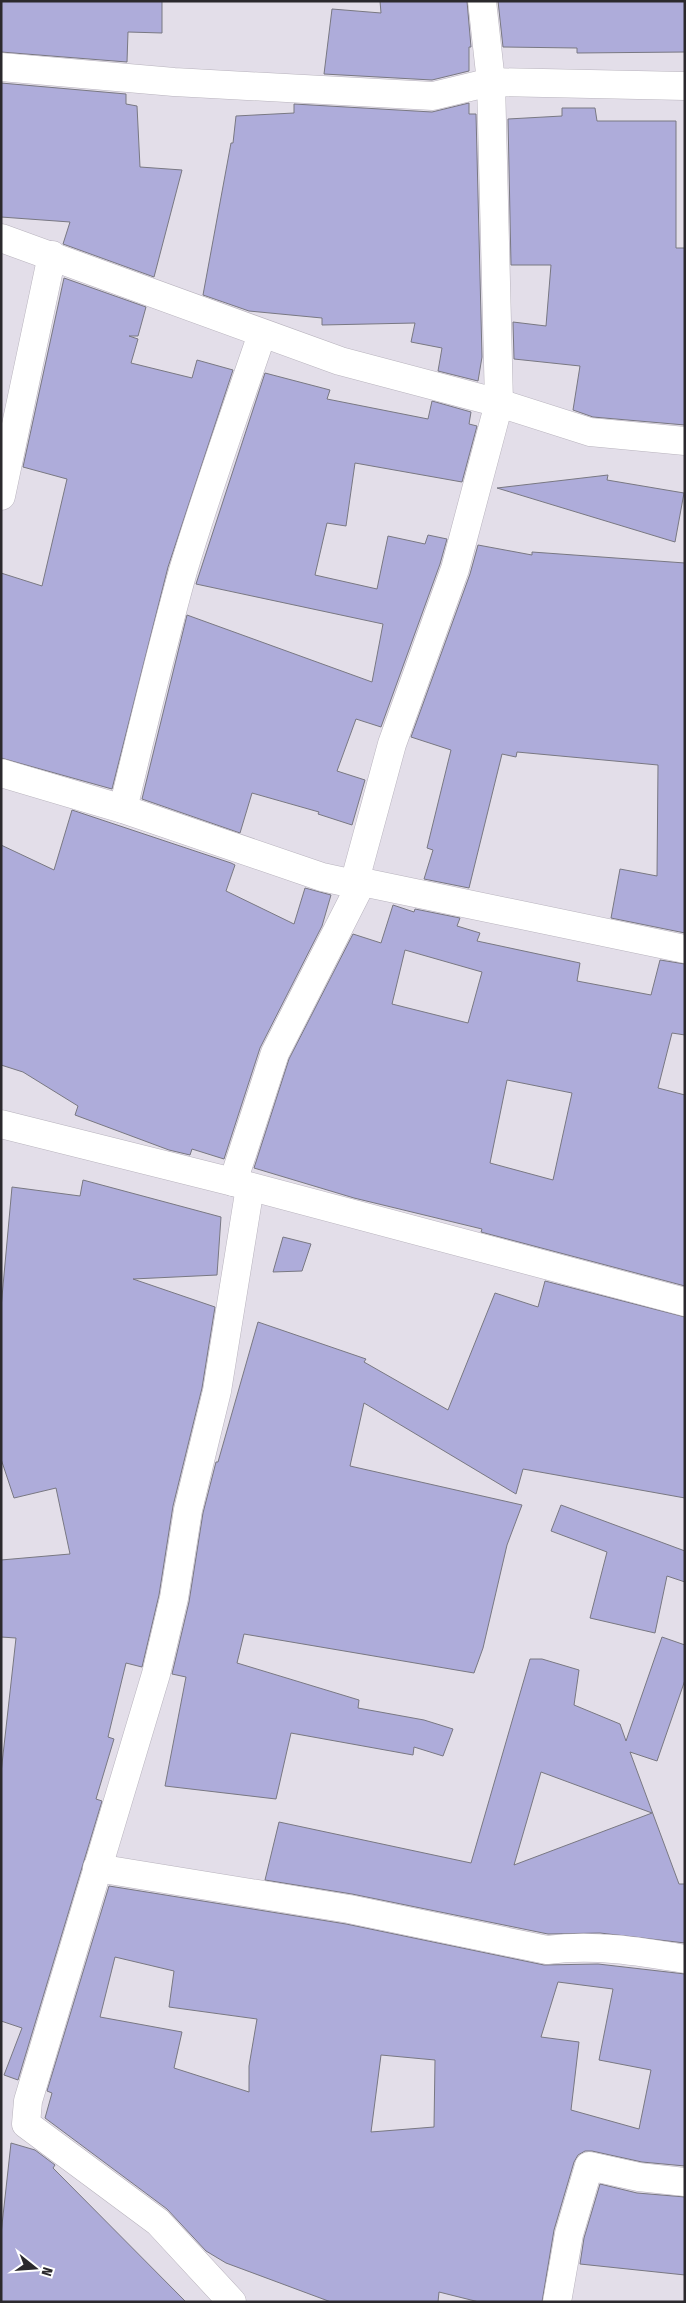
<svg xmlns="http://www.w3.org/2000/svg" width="686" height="2303" viewBox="0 0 686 2303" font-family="'Fira Sans Condensed',sans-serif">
<rect width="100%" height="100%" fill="#e3dee9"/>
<g fill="#aeacda" stroke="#797882" fill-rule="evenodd">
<path d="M1,1h161v32l-34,-1 -1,30 -126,-10z"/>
<path d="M380,1h87l4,46h-2v24l-37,9 -108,-6 8,-65 49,4z"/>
<path d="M498,1h187v51l-108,1v-5l-74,-1z"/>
<path d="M1,83l125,11v10l11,2 3,61 42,3 -28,107 -91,-33 7,-22 -69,-5z"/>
<path d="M469,103v11h7l6,243 -4,24 -40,-10 4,-23 -31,-6 4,-19 -93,2v-7l-73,-7 -46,-16 28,-152h2l3,-27 58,-3v-9l138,8z"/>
<path d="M562,108h33l2,13h79v127h9v177l-92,-8 -20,-7 7,-44 -66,-7 -1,-37 33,4 5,-61h-40l-3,-146 54,-3z"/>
<path d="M64,278l82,29 -8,29h-9l9,3 -7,24 61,15 5,-18 36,10 -65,197 -56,222 -111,-31v-185l41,13 25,-107 -44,-12z"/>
<path d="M265,373l65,17 -3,9 101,20 4,-18 39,11 -2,12 8,2 -15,56 -107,-19 -9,63 -19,-3 -12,52 62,14 11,-53 37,8 3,-9 19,4 -7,25 -59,163 -25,-8 -19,52 28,9 -13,45 -34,-11 1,-2 -67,-19 -12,40 -98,-34 45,-184 185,67 11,-58 -187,-40z"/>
<path d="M608,475l-1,5 77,13 -9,49 -178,-54z"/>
<path d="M478,545l54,10v-3l153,11v370l-74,-15 9,-49 37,7 1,-111 -141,-13 -1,5 -14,-3 -33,134 -45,-9 9,-29 -6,-2 24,-98 -40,-13 59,-163z"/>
<path d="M72,810l159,53 4,2 -9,26 68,33 11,-36 26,7 -9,31 -62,122 -36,111 -32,-10 -2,6 -21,-5 -94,-35 3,-9 -55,-34 -22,-7v-220l53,25z"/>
<path d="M393,905l21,7 1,-3 45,9 -3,8 23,7 -3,8 103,22 -3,18 74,14 9,-35 25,4v71l-13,-2 -14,55 27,7v191l-204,-54 1,-3 -128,-31 -100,-30 35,-109 64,-125 28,9zM405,950l77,22 -14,51 -76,-19zM507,1080l65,13 -19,87 -63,-17z"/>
<path d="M83,1180l138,37 -4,58 -84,4 82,28 -13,81 -29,118 -14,89 -17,72 -16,-4 -18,74 6,2 -18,60 6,2 -84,279 -14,-5 18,-47 -21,-7v-248l15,-135 -15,-1v-77l69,-6 -14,-66 -42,10 -13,-39v-151l11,-121 68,9z"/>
<path d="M283,1237l28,7 -9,27 -29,1z"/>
<path d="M545,1281l140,36v181l-162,-29 -7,25 -152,-91 -14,63 172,39 -15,40 -24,103 -9,25 -230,-39 -7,29 122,37 -1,8 66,12 29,9 -10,27 -29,-9 -1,8 -122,-22 -15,66 -111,-13 21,-109 -14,-3 17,-72 14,-89 13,-51h2l40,-140 108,37 -2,3 84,48 47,-117 43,14z"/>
<path d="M561,1505l124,46v31l-18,-6 -12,57 -65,-15 17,-66 -56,-21z"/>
<path d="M662,1637l23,8v35l-28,81 -27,-9 49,132h6v59l-85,-10 -52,1 -196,-40 -87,-14 14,-58 192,41 59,-204h12l37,11 -5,35 46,19 6,17zM541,1772l111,41 -138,52z"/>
<path d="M109,1886l237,38 198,41 54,-1 87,10v192l-43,-4 -50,-11h-7l-7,4 -4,7 -20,68 -12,72h-63l-40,-10 -1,10h-107l-105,-39 -20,-12 -39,-42 -122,-91 7,-25 -5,-2zM115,1957l59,14 -5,36 88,12 -8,47v26l-75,-24 8,-36 -82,-15zM558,1982l55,7 -14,71 52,10 -12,59 -68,-19 8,-68 -38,-5zM381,2055l54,5 -1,67 -63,5z"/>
<path d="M11,2143l24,7 20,15 -2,3 133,134h-185v-68z"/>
<path d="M600,2184l37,9 48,4v78l-105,-11 4,-26z"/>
</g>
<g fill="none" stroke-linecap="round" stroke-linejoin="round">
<defs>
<g id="minor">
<path d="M1,67l173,15 259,14 58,-14 194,4"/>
<path d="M1,238l339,123 159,42 91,29 95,9"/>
<path d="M1,496l51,-241"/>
<path d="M1,773l122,36 199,68 32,7 8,-2 323,67"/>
<path d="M123,809c19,-79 38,-159 60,-238 24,-80 52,-158 79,-237"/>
<path d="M354,884l38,-140 63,-175 44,-166 -8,-321 -9,-81"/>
<path d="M1,1124l232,58 452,120"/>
<path d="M233,1182l42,-129 87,-171"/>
<path d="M97,1868l252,41 198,41c47,-6 91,1 138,9"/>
<path d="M232,2302l-74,-80 -132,-98 2,-23 128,-427 18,-76 14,-88 29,-119 33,-204"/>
<path d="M557,2302l12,-68 20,-68 50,11 46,5"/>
</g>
</defs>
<use href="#minor" stroke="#b8b3bd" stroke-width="29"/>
<use href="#minor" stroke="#fff" stroke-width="28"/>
</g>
<rect width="686" height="2303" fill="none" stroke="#2b292d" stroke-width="5"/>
<g transform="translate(35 2268) rotate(107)" stroke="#ffffff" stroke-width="4" paint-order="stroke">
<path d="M0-4L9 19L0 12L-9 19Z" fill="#2b292d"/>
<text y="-8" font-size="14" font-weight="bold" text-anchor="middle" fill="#2b292d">N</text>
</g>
</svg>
